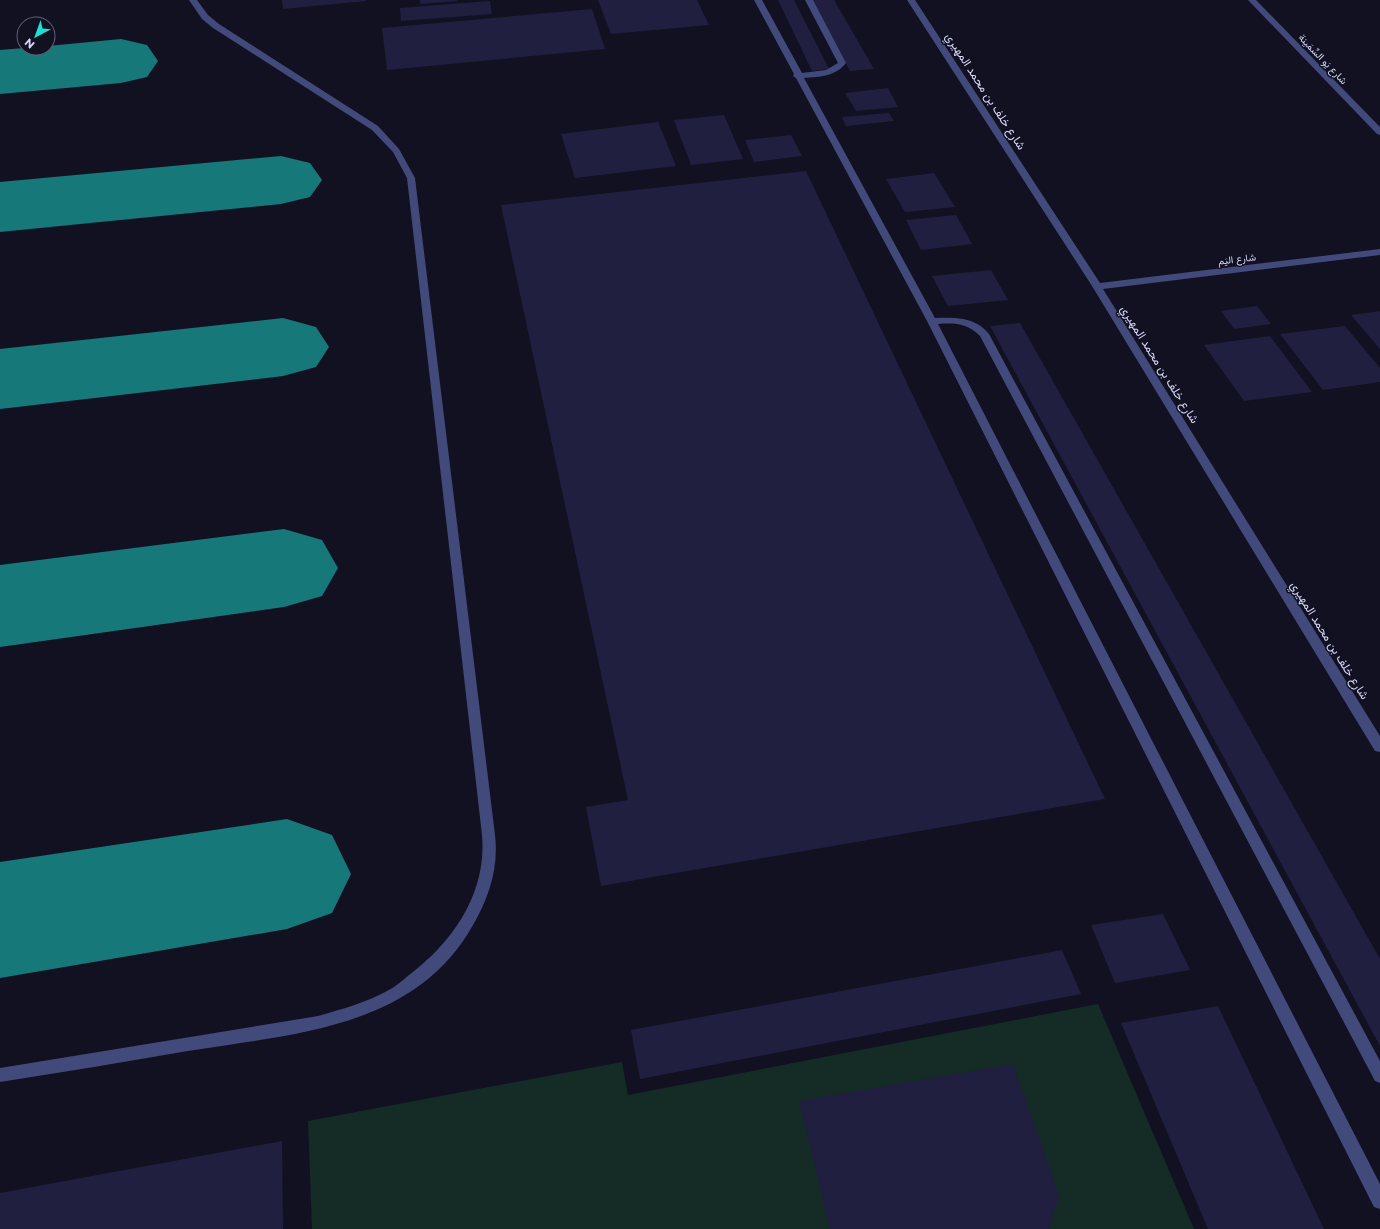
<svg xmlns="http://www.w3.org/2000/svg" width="1380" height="1229" viewBox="0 0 1380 1229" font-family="Montserrat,Vazirmatn,sans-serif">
<rect width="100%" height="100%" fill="#112"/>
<path fill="#152b26" d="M1098,1004l96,225h-882l-4,-108 314,-59 6,33z"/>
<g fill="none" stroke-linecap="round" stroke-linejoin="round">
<g fill="#17787a" fill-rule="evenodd">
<path d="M121,39l26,6 11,16 -11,16 -26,6 -121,11v-44l24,-2h24v-2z"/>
<path d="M281,156l29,7 12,17 -12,17 -29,7 -281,28v-50z"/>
<path d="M283,318l33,9 13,20 -13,20 -33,9 -283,33v-60z"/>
<path d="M284,529l38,11 16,28 -16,28 -38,11 -284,40v-82z"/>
<path d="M287,819l45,16 19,39 -19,39 -45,16 -287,49v-116z"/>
</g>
</g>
<g fill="#201f40">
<path d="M282,0h84v1l-83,8z"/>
<path d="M420,0h37v1l-37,3z"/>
<path d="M598,0h99l12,25 -98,9z"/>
<path d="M778,0h16l35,69 -17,2z"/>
<path d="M812,0h22l40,69 -24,2z"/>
<path d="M490,1l2,13 -91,7 -1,-13z"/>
<path d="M592,9l13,40 -218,21 -5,-42z"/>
<path d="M888,88l10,19 -42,4 -11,-18z"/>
<path d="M889,113l5,8 -48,5 -4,-9z"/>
<path d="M724,115l19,44 -52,6 -17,-45z"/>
<path d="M658,122l18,44 -101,12 -14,-44z"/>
<path d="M791,135l11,21 -48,6 -9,-22z"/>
<path d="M806,171l299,628 -504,87 -15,-79 42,-7 -127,-595z"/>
<path d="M934,173l21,34 -50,5 -19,-33z"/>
<path d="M956,215l16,29 -51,6 -15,-30z"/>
<path d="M991,270l17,30 -60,6 -16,-30z"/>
<path d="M1257,306l14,18 -37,5 -13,-18z"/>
<path d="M1380,311v38l-29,-34z"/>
<path d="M1020,323l360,636v87l-390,-720z"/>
<path d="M1345,326l35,42v14l-57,8 -43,-56z"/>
<path d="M1270,336l42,56 -68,9 -40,-56z"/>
<path d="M1163,914l27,56 -75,13 -24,-58z"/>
<path d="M1062,950l19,44 -441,85 -9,-49z"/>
<path d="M1218,1006l106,223h-116l-87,-206z"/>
<path d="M1013,1064l46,131 -10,34h-219l-31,-128z"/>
<path d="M282,1141l1,88h-283v-36z"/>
</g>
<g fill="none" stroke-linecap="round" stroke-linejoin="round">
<g fill="#42497b" fill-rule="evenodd">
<path d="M189,0h8l11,15 11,9 159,102 21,23 16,29 80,657c4,32 -6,63 -22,90 -58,104 -181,109 -285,126 -63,11 -125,21 -188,31v-14l318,-52c24,-7 47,-13 69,-25 8,-4 15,-10 22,-16 45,-34 78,-83 73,-140l-75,-657 -14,-26 -21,-22 -159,-102 -11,-9z"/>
<path d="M754,0h8l40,73 24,-3 12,-7 -33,-63h8l33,63c-10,13 -26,14 -42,15l131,240c20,-1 41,-1 54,16l391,727v22l-5,-2 -395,-745c-13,-13 -25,-13 -42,-12l442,860v25l-6,-2 -447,-886 -131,-243 -3,-2 1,-2z"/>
<path d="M907,0h8l185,283 280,-34v6l-277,34 277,447v16l-5,-1 -283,-465z"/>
<path d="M1248,0h8l124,127v8l-3,-1z"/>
</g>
</g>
<g text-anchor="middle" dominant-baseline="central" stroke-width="3" stroke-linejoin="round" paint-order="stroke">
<g font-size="10" fill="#d7d9fa" stroke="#112">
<text transform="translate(1323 59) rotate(46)">شارع يَو السِّمَينة</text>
<text transform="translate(1237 259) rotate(-7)">شارع اليَم</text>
</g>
<g font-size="12" fill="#d7d9fa" stroke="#112">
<text transform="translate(986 91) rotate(57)">شارع خلف بن محمد المهيري</text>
<text transform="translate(1160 364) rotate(58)">شارع خلف بن محمد المهيري</text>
<text transform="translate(1330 640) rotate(58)">شارع خلف بن محمد المهيري</text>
</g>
</g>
<g transform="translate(36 36) rotate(221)"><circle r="19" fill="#111122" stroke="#606178"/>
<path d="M0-3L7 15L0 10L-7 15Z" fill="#1de0d2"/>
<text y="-6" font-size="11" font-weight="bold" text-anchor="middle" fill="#d7d9fa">N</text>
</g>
</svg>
